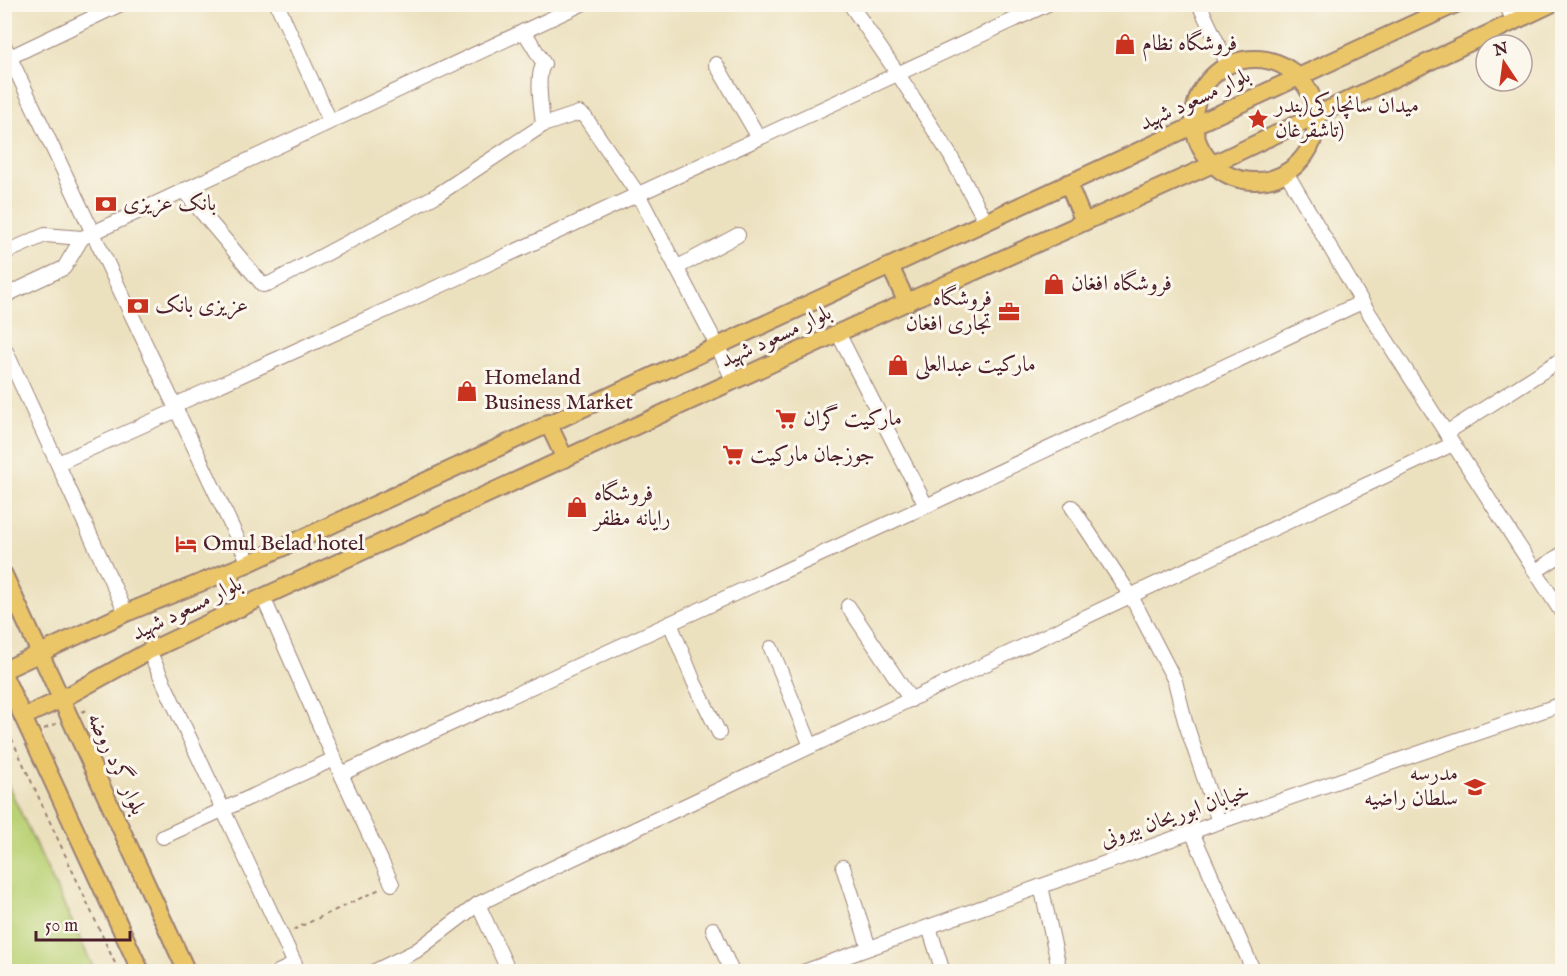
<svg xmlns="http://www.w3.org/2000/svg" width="1567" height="976" viewBox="0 0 1567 976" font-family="'IM FELL English',Amiri,serif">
<rect width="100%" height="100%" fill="#fbf7ec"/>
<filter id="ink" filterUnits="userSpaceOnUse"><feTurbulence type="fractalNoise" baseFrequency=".0167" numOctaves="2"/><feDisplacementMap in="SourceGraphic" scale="12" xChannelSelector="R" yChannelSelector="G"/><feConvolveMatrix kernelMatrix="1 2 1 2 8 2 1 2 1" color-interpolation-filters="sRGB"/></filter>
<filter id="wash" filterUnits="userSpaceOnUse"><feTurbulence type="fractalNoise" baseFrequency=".008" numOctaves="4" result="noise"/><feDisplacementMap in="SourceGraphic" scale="24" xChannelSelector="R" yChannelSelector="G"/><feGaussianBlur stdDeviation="1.35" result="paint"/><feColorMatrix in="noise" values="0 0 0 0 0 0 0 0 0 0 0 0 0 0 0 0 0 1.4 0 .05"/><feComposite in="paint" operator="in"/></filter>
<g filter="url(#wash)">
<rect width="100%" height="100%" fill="#ece1bf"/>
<path fill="#bad175" stroke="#827850" stroke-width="1.5" d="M5,779l90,192h-90z"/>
</g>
<g filter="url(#ink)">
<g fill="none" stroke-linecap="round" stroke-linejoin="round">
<defs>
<g id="minor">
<path d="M277,4l53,117"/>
<path d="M850,4l48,70 52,81 36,67"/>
<path d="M1199,4l29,61"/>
<path d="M1506,4l8,18"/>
<path d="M524,31l20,33c-9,11 -2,46 -1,61"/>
<path d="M4,45l245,518"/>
<path d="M10,57l111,-53"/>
<path d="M716,64l43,74"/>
<path d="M1286,172l76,130 200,311"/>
<path d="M183,190l80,95 8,-2 166,-88 106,-70 36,-12 6,4 53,77 80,153 16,35"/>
<path d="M4,253l41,-18 37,3 500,-234"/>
<path d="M676,268l62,-33"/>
<path d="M4,296l60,-28 18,-30"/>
<path d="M838,333l88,173"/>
<path d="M4,347l122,266"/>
<path d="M175,405l287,-129 586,-272"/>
<path d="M1446,433l116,-74"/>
<path d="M58,463l119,-53"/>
<path d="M1072,507l59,89 44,85 10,40 34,101"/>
<path d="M1536,571l26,-17"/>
<path d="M263,597l78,177 51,110"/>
<path d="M848,606l63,94"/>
<path d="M670,623l24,59 25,51"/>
<path d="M771,648l40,98"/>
<path d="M149,651l146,313 -17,8"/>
<path d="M341,774l585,-268 436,-204"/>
<path d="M1192,832l62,140"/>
<path d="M163,837l171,-78"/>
<path d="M843,867l26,81"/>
<path d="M1041,886l19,86"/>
<path d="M478,904l31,68"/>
<path d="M929,927l14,45"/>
<path d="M713,929l19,43"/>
<path d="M373,972l43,-21 62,-47 49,-24 926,-436"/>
<path d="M803,972l416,-150 343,-118"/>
</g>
<g id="major">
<circle cx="1255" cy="120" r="61"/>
<path d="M1068,183l16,39"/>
<path d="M890,266l17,37"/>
<path d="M548,423l17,36"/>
<path d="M228,572l14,35"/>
<path d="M4,575l183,397"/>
<path d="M4,670l122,-57 123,-50 1207,-559"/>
<path d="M4,676l137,296"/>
<path d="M23,717l39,-18 87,-48 114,-54 575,-264 375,-169 338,-160"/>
</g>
</defs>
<use href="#minor" stroke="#9b8075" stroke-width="16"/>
<use href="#major" stroke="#9b8075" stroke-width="20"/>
<g stroke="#9b8075" stroke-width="2" stroke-dasharray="4.5 4.5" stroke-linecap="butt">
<path d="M82,712l7,-3"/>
<path d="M4,722l115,250"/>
<path d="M44,729l14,-6"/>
<path d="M293,930l87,-41"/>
</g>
<use href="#minor" stroke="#fff" stroke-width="14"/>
<use href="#major" stroke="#ebc669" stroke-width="16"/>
</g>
</g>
<defs>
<symbol id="shop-bare" viewBox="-9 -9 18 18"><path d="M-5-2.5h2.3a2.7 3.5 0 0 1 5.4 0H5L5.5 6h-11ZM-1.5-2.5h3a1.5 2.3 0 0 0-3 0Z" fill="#c8321e" stroke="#fbf7ec" stroke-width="2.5" paint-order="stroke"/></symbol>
<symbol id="sight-bare" viewBox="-9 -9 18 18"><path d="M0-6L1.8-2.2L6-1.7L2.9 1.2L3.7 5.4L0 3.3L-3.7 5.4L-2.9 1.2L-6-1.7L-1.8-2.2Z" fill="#c8321e" stroke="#fbf7ec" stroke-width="2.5" paint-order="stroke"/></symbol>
<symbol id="bank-bare" viewBox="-9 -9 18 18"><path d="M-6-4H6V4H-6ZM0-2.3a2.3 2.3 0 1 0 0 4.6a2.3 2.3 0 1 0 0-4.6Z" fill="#c8321e" stroke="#fbf7ec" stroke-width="2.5" paint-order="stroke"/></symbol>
<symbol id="office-bare" viewBox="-9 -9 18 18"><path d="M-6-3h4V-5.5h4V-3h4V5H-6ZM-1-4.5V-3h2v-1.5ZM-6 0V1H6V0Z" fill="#c8321e" stroke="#fbf7ec" stroke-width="2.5" paint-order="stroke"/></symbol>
<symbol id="supermarket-bare" viewBox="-9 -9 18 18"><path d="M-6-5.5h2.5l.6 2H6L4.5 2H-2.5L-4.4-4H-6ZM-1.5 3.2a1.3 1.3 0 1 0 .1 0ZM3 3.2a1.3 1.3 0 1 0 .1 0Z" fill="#c8321e" stroke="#fbf7ec" stroke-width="2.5" paint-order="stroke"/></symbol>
<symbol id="hotel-bare" viewBox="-9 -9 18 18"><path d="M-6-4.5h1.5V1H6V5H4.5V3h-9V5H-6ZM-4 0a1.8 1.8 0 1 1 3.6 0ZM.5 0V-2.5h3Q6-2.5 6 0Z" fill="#c8321e" stroke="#fbf7ec" stroke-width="2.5" paint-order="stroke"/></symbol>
<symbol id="school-bare" viewBox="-9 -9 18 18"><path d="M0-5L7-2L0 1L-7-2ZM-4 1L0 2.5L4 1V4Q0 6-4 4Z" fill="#c8321e" stroke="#fbf7ec" stroke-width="2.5" paint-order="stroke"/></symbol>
</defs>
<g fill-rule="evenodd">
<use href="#shop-bare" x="1110" y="29" width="30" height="30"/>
<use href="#sight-bare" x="1243" y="104" width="30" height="30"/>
<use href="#bank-bare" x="91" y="189" width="30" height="30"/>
<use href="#shop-bare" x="1039" y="269" width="30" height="30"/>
<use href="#bank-bare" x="123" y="291" width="30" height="30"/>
<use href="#office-bare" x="994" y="297" width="30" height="30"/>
<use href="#shop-bare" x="883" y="350" width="30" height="30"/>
<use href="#shop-bare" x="452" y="376" width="30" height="30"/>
<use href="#supermarket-bare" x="771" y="404" width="30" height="30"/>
<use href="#supermarket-bare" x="718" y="440" width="30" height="30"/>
<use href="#shop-bare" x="562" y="492" width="30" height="30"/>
<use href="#hotel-bare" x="171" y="529" width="30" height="30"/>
<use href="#school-bare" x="1460" y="772" width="30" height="30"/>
</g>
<g text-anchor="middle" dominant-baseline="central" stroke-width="6" stroke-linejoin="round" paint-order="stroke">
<g font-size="22" fill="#4a1f2b" stroke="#fbf7ec" text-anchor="start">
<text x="1142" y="44">فروشگاه نظام</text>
<text x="1275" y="106">میدان سانچارکی(بندر<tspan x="1275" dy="25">تاشقرغان)</tspan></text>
<text x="123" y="204">بانک عزیزی</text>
<text x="1071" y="284">فروشگاه افغان</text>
<text x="992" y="299" text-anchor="end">فروشگاه<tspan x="992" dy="25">تجاری افغان</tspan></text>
<text x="155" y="306">عزیزی بانک</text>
<text x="915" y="365">مارکیت عبدالعلی</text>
<text x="484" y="378">Homeland<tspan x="484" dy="25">Business Market</tspan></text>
<text x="803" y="419">مارکیت گران</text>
<text x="750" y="455">جوزجان مارکیت</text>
<text x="594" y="494">فروشگاه<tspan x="594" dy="25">رایانه مظفر</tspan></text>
<text x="203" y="544">Omul Belad hotel</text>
<text x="1458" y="774" text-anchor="end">مدرسه<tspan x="1458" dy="25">سلطان راضیه</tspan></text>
</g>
<g font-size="22" fill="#4a1f2b" stroke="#fbf7ec">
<text transform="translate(1195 100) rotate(-25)">بلوار مسعود شهید</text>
<text transform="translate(776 337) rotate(-25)">بلوار مسعود شهید</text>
<text transform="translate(187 609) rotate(-26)">بلوار مسعود شهید</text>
<text transform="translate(116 764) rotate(65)">بلوار گرد روضه</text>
<text transform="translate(1175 816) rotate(-19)">خیابان ابوریحان بیرونی</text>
</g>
</g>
<rect width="1567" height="976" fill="none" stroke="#fbf7ec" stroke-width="24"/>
<g transform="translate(1504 63) rotate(347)"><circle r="28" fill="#fbf7ec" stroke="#b4a19f" stroke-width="1.5"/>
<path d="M0-4.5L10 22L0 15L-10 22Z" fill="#c8321e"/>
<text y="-9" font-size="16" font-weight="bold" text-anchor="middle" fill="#4a1f2b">N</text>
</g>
<path d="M36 931v9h94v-9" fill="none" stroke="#4a1f2b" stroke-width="3"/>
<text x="45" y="931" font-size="18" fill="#4a1f2b" stroke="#fbf7ec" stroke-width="4.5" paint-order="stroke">50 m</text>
</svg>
